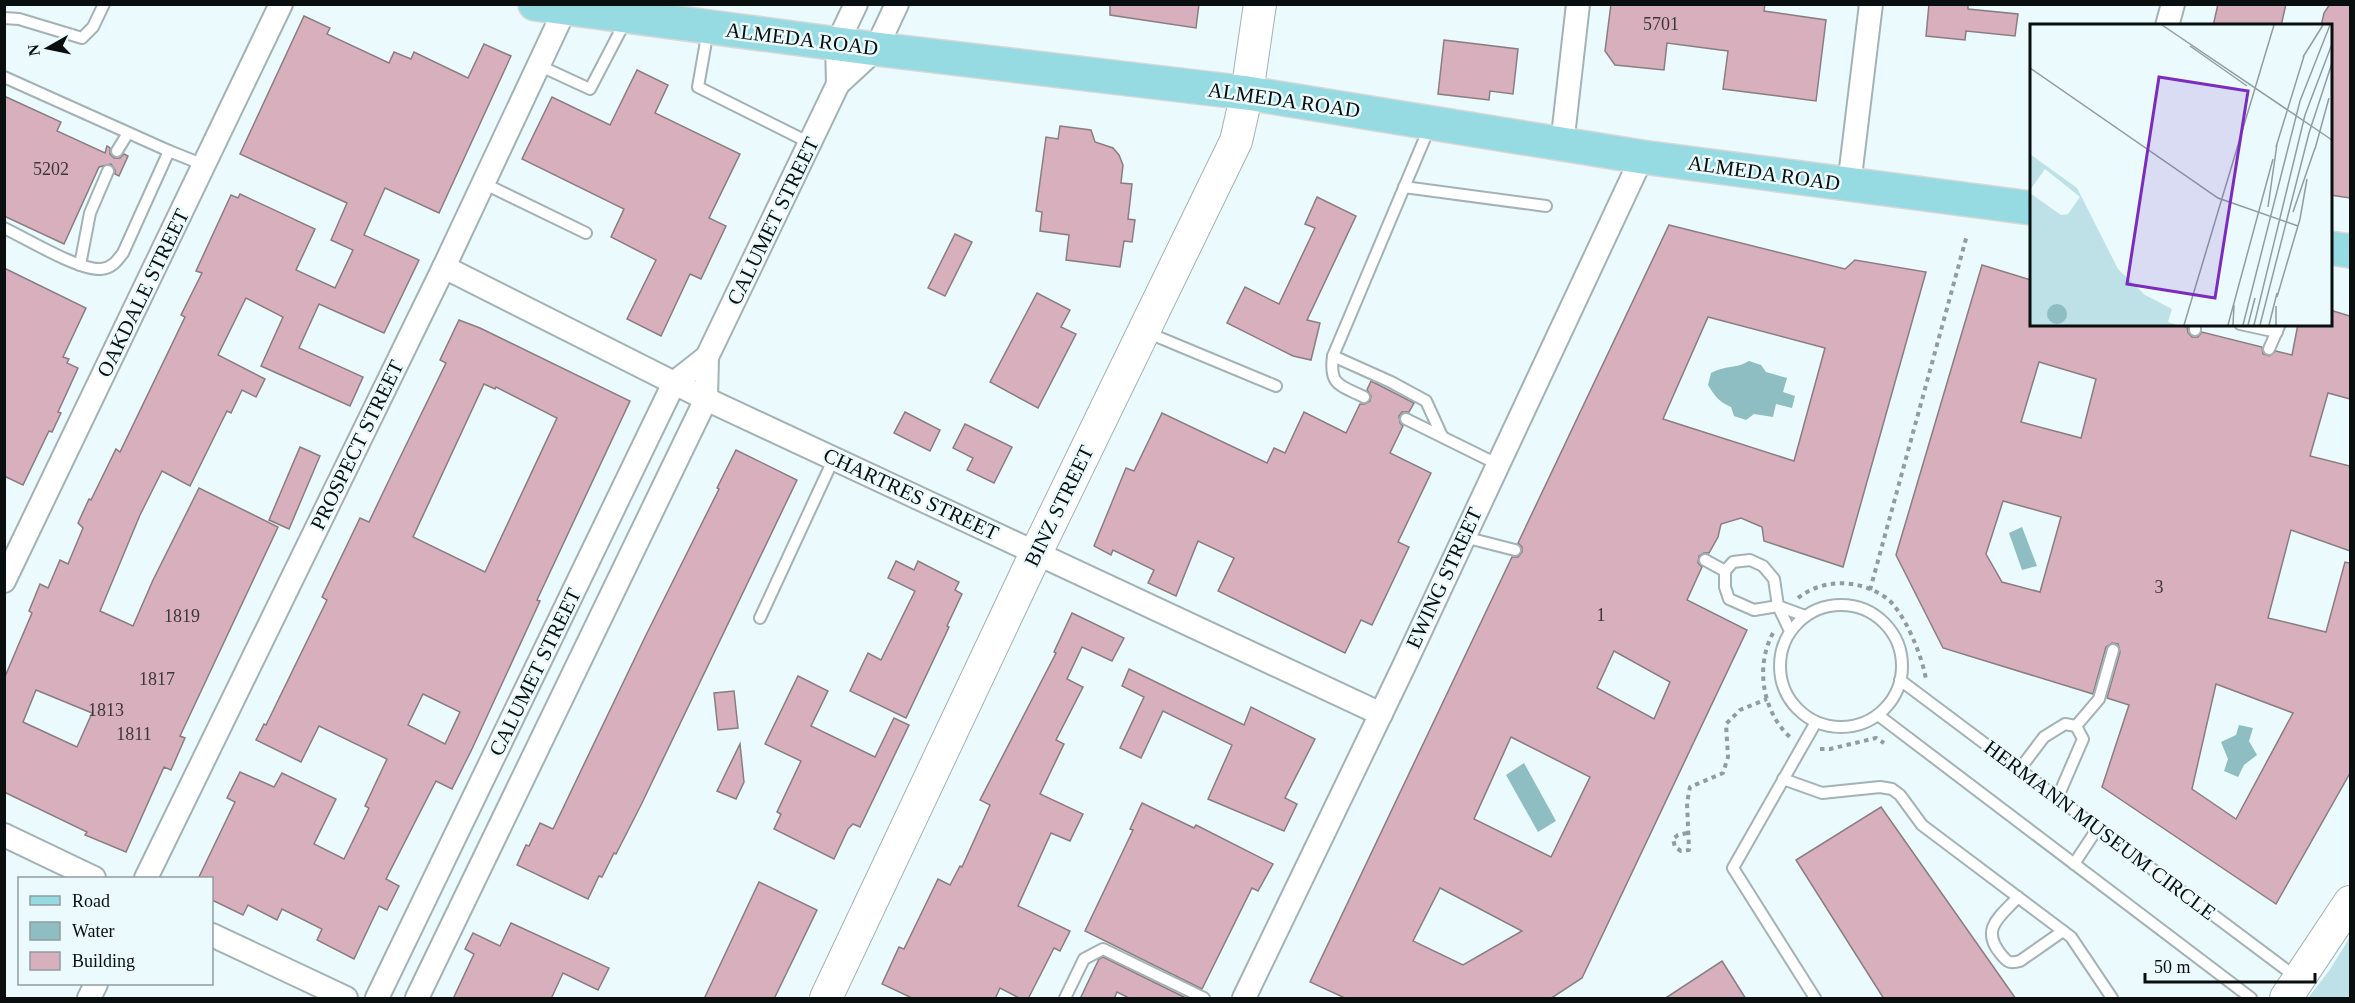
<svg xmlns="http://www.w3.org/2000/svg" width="2355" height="1003" viewBox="0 0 2355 1003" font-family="Georgia,serif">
<rect width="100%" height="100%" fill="#ebfbfd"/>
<path fill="#bde1e6" d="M2350,937v61h-42l21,-27z"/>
<g fill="#8ebdc2">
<path d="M1749,361l12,4 5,7 21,6 -4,14 12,4 -3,12 -16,-4 -3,13 -19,-3 -8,6 -12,-4 -3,-9c-12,-5 -16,-11 -23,-22l3,-12c14,-8 25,-4 38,-12z"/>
<path d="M2022,527l15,39 -15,4 -13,-37z"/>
<path d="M2239,725l14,3 -4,13 8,14 -13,10 -6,12 -14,-6 4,-12 -7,-17 15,-7z"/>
<path d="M1524,763l32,58 -18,11 -32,-57z"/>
</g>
<g fill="#d7afbd" stroke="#8a7d81" stroke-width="1.5" fill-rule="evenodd">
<path d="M1110,4h89l-3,24 -86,-13z"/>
<path d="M1611,4h154l-1,7 62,9 -10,81 -93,-12 5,-38 -61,-8 -3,27 -49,-5 -10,-14z"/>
<path d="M1929,4h39v5l50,5 -3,22 -49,-5 -1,9 -39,-4z"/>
<path d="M2218,4h68l-5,22h-68z"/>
<path d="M2330,4h20v194l-20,-3v-169h-9l3,-13z"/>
<path d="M304,16l26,12 -3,6 62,29 5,-11 17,7 3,-7 54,26 16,-34 27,12 -72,157 -54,-25 -21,47 55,25 -35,73 -65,-29 -20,44 64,29 -13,29 -89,-40 22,-49 -37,-19 -28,57 47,24 -9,18 -14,-7 -11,23 -4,-2 -37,75 -28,-15 -22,44 -40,96 33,15 20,-46 46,-92 79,39 -98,209 5,2 -14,32 -7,-3 -38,85 -41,-17 2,-3 -83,-40v-113l28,-66 -3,-2 11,-27 8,4 12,-28 8,4 15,-36 -5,-5 11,-24 2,1 25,-51 4,3 65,-135 -4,-2 21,-42 -6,-2 35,-76 7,3 2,-4 75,35 -19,41 39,18 18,-38 -22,-10 16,-37 -107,-49zM36,690l56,23 -15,34 -54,-25z"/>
<path d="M1444,40l74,9 -5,45 -23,-3 -1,9 -51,-6z"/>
<path d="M637,70l31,15 -13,28 85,41 -31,64 17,8 -25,53 -11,-5 -29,62 -34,-17 29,-59 -45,-23 13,-28 -102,-50 30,-62 58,28z"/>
<path d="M4,96l57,26 -4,9 48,22 2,-7 3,2v6l4,4h6l4,-4 4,2 -9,20 -4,-2v-4l-4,-6 -12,3 -35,77 -60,-28z"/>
<path d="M1060,126l31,4 4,12 18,6 6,7 4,10 -2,18 11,1 -4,35 7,1 -3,22 -8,-1 -4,26 -54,-7 3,-25 -29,-4 2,-19 -6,-1 10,-74 12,2z"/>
<path d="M1317,197l39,19 -49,104 13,3 -9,37 -18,-4 -66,-33 18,-36 34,17 36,-76 -10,-4z"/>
<path d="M1669,225l176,44 10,-9 71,12 -83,295 -79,-26 -2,-14 -21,-9 -20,6 -3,13 -9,16h-5l-5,3 -1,7 4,4 -15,33 60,30 -165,348 -32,21h-203l-37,-17 202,-425h6l4,-5v-5l-4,-4zM1708,317l117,31 -31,113 -131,-42zM1614,651l56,31 -16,37 -57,-31zM1511,737l79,40 -39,80 -77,-38zM1440,888l82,43 -59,34 -50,-24z"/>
<path d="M955,234l17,8 -27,54 -17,-8z"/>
<path d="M1982,265l49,15v44h145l11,3 1,6 4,4h6l4,-5 60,15 1,7 6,2 7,-5 16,4 6,-31h32v-14l20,6v83l-22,-6 -18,63 40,10v85l-59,-21 -23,88 58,14 19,-70 5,1v210l-74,131 -174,-117 27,-82 -22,-7 13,-46 -2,-8 -6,-1 -6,4 -13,47 -150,-46 -47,-93zM2039,362l57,17 -15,59 -60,-16zM2003,501l58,16 -21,75 -38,-10 -16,-28zM2216,684l77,29 -57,106 -44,-30z"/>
<path d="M4,268l82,40 -23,49 6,2 -2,4 11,5 -20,44 3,1 -9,19 -3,-1 -26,54 -19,-9z"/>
<path d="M1037,293l33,17 -9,17 15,7 -38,74 -48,-26z"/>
<path d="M459,320l21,8 150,73 -93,199 3,1 -68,148 -20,40 -16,-8 -50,98 13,7 -12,24 -8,-4 -25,53 -37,-19 5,-11 -40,-20 -5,11 -29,-15 -5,10 -31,-15v-21h-14l37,-77 -8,-4 13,-26 34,15 8,-14 54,26 -22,45 30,15 25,-51 -4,-2 22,-47 -68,-33 -18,36 -45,-22 8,-16 2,1 61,-125 -5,-3 38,-79 9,4 21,-44 56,-115 -6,-3zM484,384l11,5 1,-2 61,31 -72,154 -72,-35zM423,694l37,18 -15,32 -37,-19z"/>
<path d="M1371,381l43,22 -5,9h-7l-3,4 1,7 3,3 -13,27 41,20 -33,69 11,5 -37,78 -11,-5 -16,33 -127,-62 16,-33 -36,-17 -22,55 -28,-13 6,-13 -41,-20 -2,5 -17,-9 32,-78 8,3 28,-58 105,50 7,-15 11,5 19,-41 42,21 14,-29h5l5,-3 1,-5 -4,-6z"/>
<path d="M905,412l35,18 -10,21 -36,-18z"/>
<path d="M965,424l47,23 -18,36 -27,-13 6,-12 -20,-10z"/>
<path d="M300,447l20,9 -31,73 -20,-9z"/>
<path d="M736,450l61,30 -156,325 -25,49 -2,-1 -12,24 -3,-1 -11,23 -71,-34 9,-20 3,1 11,-23 13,6 93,-194 73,-146 -2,-1z"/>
<path d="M896,561l18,9 4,-9 41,21 -4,8 7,4 -15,32 2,1 -43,91 -56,-27 18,-38 13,7 34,-69 -27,-13z"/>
<path d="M1072,613l52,25 -12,23 -30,-14 -15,32 16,8 -27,53 8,4 -24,50 43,20 -13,27 -19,-8 -33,73 52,25 -10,20 -6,-3 -26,51h-7l-21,-11 -5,11h-81l-32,-15 17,-37 5,2 34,-70 12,6 10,-19 2,1 28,-62 -10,-5 76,-147 -2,-1z"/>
<path d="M1129,669l115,56 7,-18 64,32 -30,59 12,6 -13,27 -76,-32 24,-54 -69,-34 -22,47 -21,-10 24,-51 -22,-11z"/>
<path d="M798,676l30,15 -17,35 64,31 19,-39 15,7 -49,102 -7,-3 -5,5 -14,30 -60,-30 7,-15 -4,-2 24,-51 -36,-17z"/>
<path d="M734,691l4,37 -20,2 -4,-37z"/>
<path d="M740,744l4,38 -8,17 -19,-8z"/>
<path d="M1142,803l52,25 2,-3 77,39 -15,27 -6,-3 -50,101 -117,-58 48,-101 -3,-1z"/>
<path d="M1881,807l135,192h-132l-88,-139z"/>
<path d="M759,882l58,28 -43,89h-70z"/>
<path d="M511,923l98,45 -11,22 -35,-17 -12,26h-98l21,-45 -9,-5 8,-16 27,13z"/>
<path d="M1103,957l85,42h-57l-14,-7 -3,7h-34l19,-40z"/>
<path d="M1722,961l24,38h-82z"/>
</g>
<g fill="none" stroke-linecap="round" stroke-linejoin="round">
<defs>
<g id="lane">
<path d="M4,18l15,1 63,19 11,-11 11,-23"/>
<path d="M708,30l-10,57 112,56"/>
<path d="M538,65l52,24 36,-69"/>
<path d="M4,77l165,74 -46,102c-6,8 -11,15 -22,16 -21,2 -76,-31 -97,-41"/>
<path d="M117,151l11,-18"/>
<path d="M169,151l35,14"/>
<path d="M483,183l103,50"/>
<path d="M1404,187l142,19"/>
<path d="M80,265l10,-52 18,-42"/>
<path d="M2195,324v6"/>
<path d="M2240,324l37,8"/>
<path d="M1146,332l130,54"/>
<path d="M2269,349l11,-25"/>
<path d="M1333,356l58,26 35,19 16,35"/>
<path d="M1364,397c-24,-12 -35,-11 -31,-41l97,-230"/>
<path d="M1406,419l91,45"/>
<path d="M1464,537l51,13"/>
<path d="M1705,560l20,11"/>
<circle cx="1841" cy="666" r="61"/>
<path d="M760,618l74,-160"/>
<path d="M1790,631l-12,-25 -4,-27 -11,-13 -13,-6 -17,2 -8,9v16l4,12 25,11 24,-4 27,10"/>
<path d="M1900,680l396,297"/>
<path d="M1878,715l373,283"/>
<path d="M2076,726l23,-27 14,-49"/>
<path d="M2019,770l25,-33 21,-13 11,2"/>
<path d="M1783,779l39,14 58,-6 12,2 8,6 22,30 149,112 41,61"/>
<path d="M2057,799l26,-60 -7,-13"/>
<path d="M2074,864l23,-35"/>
<path d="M2018,897c-17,19 -38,31 -18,56 7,9 9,11 20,8l43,-30"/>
<path d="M1065,998l19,-39 19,-10 101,49"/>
<path d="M1815,998l-82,-130 83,-146"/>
</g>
<g id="street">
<path d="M2167,26l6,-22"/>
<path d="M838,84l-1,-40 19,-40"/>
<path d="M1562,145l16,-141"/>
<path d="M1849,185l22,-181"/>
<path d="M444,267l262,132 675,315"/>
<path d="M4,581l277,-577"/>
<path d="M4,835l90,43"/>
<path d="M146,878l298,-611 121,-258"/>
<path d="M212,935l134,63"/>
<path d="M89,998l7,-14"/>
<path d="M377,998l297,-615 33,-26"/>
<path d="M417,998l289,-599 1,-42 131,-273 38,-35 21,-45"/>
<path d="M1244,998l159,-330 239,-511"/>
</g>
<g id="secondary">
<path d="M826,998l210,-445 200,-412 11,-48 13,-89"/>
<path d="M2286,998l64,-96"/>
</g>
<g id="primary">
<path d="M535,4l341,45 371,44 395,64 389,51"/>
<path d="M2330,248l20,3"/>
</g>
</defs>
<use href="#lane" stroke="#a3b2b4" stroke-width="14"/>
<use href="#street" stroke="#a3b2b4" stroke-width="26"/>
<use href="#secondary" stroke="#a3b2b4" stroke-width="34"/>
<use href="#primary" stroke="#d8d8d9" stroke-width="36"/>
<g stroke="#909c9e" stroke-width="4" stroke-dasharray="4.5 4.5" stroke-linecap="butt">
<path d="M1870,590l97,-355"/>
<path d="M1798,598c26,-20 60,-19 87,-1 19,13 38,61 41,83"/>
<path d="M1773,633c-18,33 -11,79 18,105"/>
<path d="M1820,749h10l46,-11 8,5"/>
<path d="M1687,833l-9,2 -5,4 2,8 6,4 8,-1 -2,-47 3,-16 33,-14 5,-16 -2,-33 14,-14 27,-11"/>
</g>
<use href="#lane" stroke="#fff" stroke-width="10"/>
<use href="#street" stroke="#fff" stroke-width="22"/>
<use href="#secondary" stroke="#fff" stroke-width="32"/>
<use href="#primary" stroke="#96dae2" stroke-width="33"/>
</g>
<g text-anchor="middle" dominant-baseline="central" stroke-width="5" stroke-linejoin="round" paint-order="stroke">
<g font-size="18" fill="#3c363a">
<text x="1661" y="24">5701</text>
<text x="51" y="169">5202</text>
<text x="2159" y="587">3</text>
<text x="1601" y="615">1</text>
<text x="182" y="616">1819</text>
<text x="157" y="679">1817</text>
<text x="106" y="710">1813</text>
<text x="134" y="734">1811</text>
</g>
<g font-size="21" fill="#090e0f" stroke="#ebfbfd">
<text transform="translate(802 39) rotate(7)">ALMEDA ROAD</text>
<text transform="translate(1284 100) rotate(8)">ALMEDA ROAD</text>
<text transform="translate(1764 173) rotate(8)">ALMEDA ROAD</text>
<text transform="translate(773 221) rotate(-64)">CALUMET STREET</text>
<text transform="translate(143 293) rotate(-64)">OAKDALE STREET</text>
<text transform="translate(357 445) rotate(-64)">PROSPECT STREET</text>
<text transform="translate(911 494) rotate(25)">CHARTRES STREET</text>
<text transform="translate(1059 506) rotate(-64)">BINZ STREET</text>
<text transform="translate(1444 578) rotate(-65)">EWING STREET</text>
<text transform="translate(535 672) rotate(-64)">CALUMET STREET</text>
<text transform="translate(2100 830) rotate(37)">HERMANN MUSEUM CIRCLE</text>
</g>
</g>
<g transform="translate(2030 24)">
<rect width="302" height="302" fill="#ebfbfd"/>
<path d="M0,130l47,34 41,81 27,26 27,14 -4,13 9,3h-147v-132l31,22 7,-1 12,-17 -35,-28 -15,21z" fill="#bde1e6"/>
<path d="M17 290a10 10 0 1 1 20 0a10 10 0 1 1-20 0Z" fill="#8ebdc2"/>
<path fill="none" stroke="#919c9e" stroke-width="1.5" d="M132,1l170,115M160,22l57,40M273,33l20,-32M0,44l188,130 80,28M246,123l28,-91M285,125l14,-51M238,183l9,-63M263,188l22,-64M247,273l23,-78 7,-40M154,301l90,-300M198,301l45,-166M203,301l1,-20M213,301l57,-224 30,-76M218,301l7,-27M224,301l51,-210 27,-71M230,301l49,-192 23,-70M239,301l8,-32M246,301v-19"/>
<path fill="#7b2cbf" fill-opacity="0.15" stroke="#7b2cbf" stroke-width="3" d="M129,53l89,14 -33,207 -88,-14z"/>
<rect width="302" height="302" fill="none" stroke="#090e0f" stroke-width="3"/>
</g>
<rect width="2355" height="1003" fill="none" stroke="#090e0f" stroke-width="12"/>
<rect x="18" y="877" width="195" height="108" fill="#ebfbfd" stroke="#919c9e" stroke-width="1.5"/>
<rect x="30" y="896" width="30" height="9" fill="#96dae2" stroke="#919c9e" stroke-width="1.5"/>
<text x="72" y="907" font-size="18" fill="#090e0f">Road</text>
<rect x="30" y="922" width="30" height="18" fill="#8ebdc2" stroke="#919c9e" stroke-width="1.5"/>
<text x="72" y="937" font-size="18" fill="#090e0f">Water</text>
<rect x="30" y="952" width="30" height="18" fill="#d7afbd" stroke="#919c9e" stroke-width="1.5"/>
<text x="72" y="967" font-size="18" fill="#090e0f">Building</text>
<g transform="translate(48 48) rotate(261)" stroke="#ebfbfd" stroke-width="4.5" paint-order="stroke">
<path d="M0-4.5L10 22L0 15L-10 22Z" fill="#090e0f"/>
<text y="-9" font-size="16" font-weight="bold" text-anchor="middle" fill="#090e0f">N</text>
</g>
<path d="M2145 973v9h170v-9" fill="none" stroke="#090e0f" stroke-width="3"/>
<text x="2154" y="973" font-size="18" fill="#090e0f" stroke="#ebfbfd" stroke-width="4.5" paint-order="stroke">50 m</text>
</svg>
